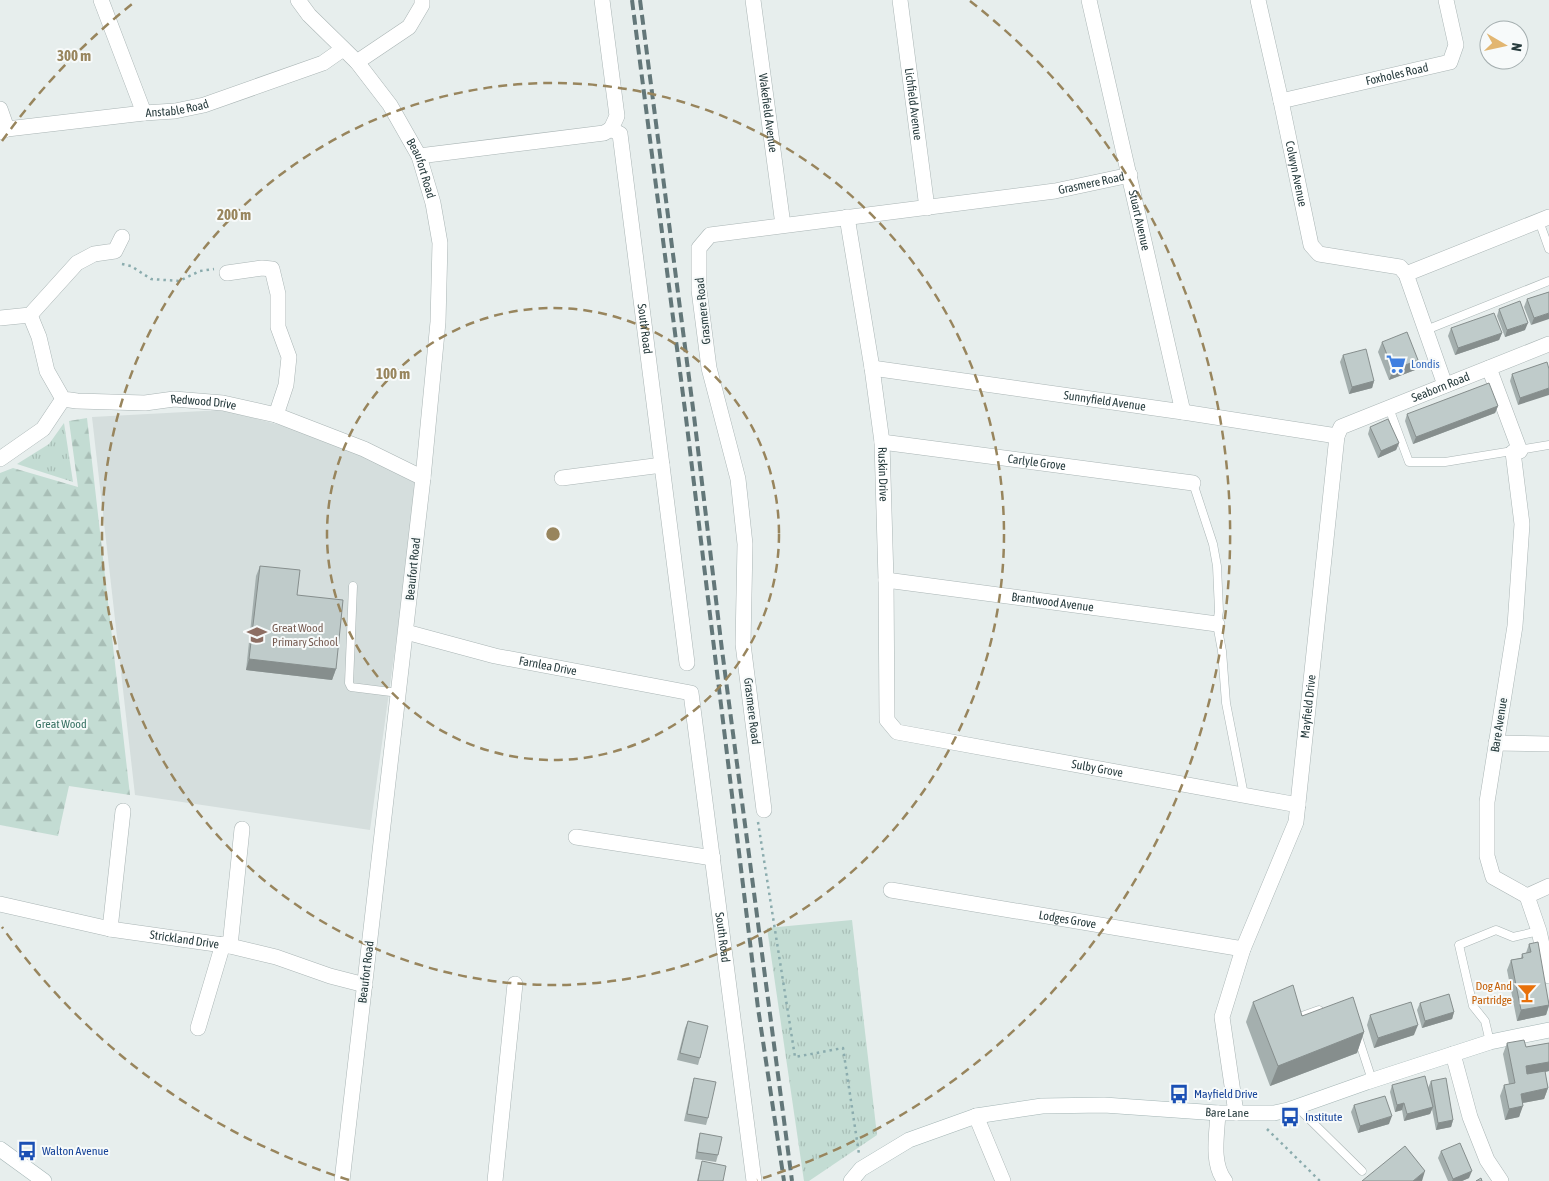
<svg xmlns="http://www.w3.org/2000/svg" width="1549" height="1181" viewBox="0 0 1549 1181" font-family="'Asap Condensed',sans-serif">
<defs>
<pattern id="grass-tufts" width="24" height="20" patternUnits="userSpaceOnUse" patternTransform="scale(1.25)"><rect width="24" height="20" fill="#c3dcd3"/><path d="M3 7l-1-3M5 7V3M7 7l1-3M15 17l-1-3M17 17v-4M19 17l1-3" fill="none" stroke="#a8beb6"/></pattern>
<pattern id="forest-firs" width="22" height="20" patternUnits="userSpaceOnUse" patternTransform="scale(1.25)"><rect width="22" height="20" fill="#c3dcd3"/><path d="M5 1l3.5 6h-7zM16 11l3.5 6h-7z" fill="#a8beb6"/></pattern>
</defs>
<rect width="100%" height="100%" fill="#e7eeed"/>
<path fill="#d5dedd" d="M222,410l93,24 104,41 -49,355 -235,-35 -43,-378z"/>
<g fill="url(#grass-tufts)">
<path d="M64,423l9,59 -56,-18 32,-20z"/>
<path d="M852,920l25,215 -68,46h-5l-37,-253z"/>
</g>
<path fill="url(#forest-firs)" d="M87,418l43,377 -61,-9 -11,50 -58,-11v-352l13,-5 65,19 -9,-66z"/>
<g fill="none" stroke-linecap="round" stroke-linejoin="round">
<defs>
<g id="service">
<path d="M1539,221l10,28"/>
<path d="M1426,330l123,-49"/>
<path d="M1389,408l20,54h36l104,-17"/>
<path d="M1193,483l20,61 4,22 2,45 -2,13 5,27 4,52 18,92"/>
<path d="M353,586l-4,97 2,4 48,6"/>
<path d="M1302,1016l17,-6"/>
<path d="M1357,1034l15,46"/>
<path d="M1490,1042l-5,-21 -12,-15 -14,-61 37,-15 17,7 26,-6"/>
<path d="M1297,1107l65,64"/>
</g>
<g id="minor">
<path d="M101,0l43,113"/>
<path id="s1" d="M298,0l11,15 48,47 33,43 29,51 14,47 7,40 -2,79 -15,156 -81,703"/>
<path id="s2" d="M602,0l15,116 -6,13 9,5 67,529"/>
<path id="s3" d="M753,0l30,225"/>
<path id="s4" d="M900,0l27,208"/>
<path id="s5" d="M1089,0l94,412"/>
<path id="s6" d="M1258,0l23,101 30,144 8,9 81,13 6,7 39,111"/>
<path d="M357,62l52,-35 13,-22v-5"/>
<path id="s7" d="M1281,101l169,-39 6,-17 -10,-45"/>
<path d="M0,109l7,20"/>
<path id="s8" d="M0,132l7,-3 137,-16 31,-2 29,-6 119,-42 20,-14"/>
<path d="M419,156l185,-23 7,-4"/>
<path id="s9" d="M847,217l25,151 10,74 4,138 1,140 10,12 401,73"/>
<path d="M227,273l35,-5 10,1 6,25v33l11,30 -3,28 -10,30"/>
<path d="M1406,274l143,-57"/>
<path id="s10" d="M30,315l9,22 8,34 16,28 14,2 68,2 29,-4 49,4 53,12 88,34 59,29"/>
<path d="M0,318l30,-3 47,-52 17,-9 21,-3 7,-14"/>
<path id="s11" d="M872,368l311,44 154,24"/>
<path d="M1489,368l31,83"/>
<path id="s12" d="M882,442l311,41"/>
<path d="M1513,452l9,72 -7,102 -28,176v54l6,21 34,19 12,35 10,45"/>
<path d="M0,459l43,-30 20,-30"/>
<path d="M562,478l100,-13"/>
<path id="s13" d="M886,580l331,44"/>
<path id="s14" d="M406,632l89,24 196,37 63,488"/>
<path d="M1496,743l53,1"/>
<path id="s15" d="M764,810l-21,-166 2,-100 -7,-65 -29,-111 -10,-78v-42l11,-13 345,-44 75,-16"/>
<path d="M576,837l137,21"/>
<path id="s16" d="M891,890l352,59"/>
<path d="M1527,896l22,-10"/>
<path id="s17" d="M0,904l110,25 120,17 46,11 54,19 35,9"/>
<path d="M110,929l13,-118"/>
<path d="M230,946l12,-117"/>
<path d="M198,1028l25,-84"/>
<path d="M1453,1054l17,63 17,43 14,21"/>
<path d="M1218,1113c-1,22 -7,50 7,68"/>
<path id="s18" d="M1236,1113l-14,-96 21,-68 53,-127 41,-386 4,-9 208,-83"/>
<path d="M976,1116l27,65"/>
<path d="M495,1181l20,-197"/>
</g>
<g id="secondary">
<path d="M0,1149l44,32"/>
<path id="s19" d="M851,1181l10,-12 48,-29 67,-24 66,-10 62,-1 114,8h56l14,-3 79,-28 123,-40 59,-12"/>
</g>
</defs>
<use href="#service" stroke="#aab5b5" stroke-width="9"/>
<use href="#minor" stroke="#aab5b5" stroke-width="16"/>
<use href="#secondary" stroke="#a4b5b5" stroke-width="16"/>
<g stroke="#8bacae" stroke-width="2.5" stroke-dasharray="2.5 4" stroke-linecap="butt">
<path d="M122,264l9,2 20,13 28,2 21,-10 14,-2"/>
<path d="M758,822l37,235 48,-9 16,106"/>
<path d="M1267,1129l53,52"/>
</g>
<use href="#service" stroke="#fff" stroke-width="8"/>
<use href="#minor" stroke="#fff" stroke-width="15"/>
<use href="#secondary" stroke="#fff" stroke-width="15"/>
<g stroke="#637779" stroke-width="4" stroke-dasharray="10 5" stroke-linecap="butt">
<path d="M632,0l54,418 72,590 26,173"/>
<path d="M640,0l54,416 28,234 70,531"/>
</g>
</g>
<g fill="#a4afae">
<path d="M1549,292l-18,33 -7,-18 3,-8z"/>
<path d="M1499,309l26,21 -20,7 -8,-21z"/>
<path d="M1451,328l51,5 -3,7 -44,15 -7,-19z"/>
<path d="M1382,342l36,18 -3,10 -26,10 -11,-28z"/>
<path d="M1343,355l31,26 -2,7 -23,6 -9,-32z"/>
<path d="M1547,362l-29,43 -8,-24 2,-7z"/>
<path d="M1498,406l-3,7 -82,31 -8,-23 2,-7z"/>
<path d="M1370,427l29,16 -3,7 -18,8 -10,-24z"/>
<path d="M260,566l37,29 39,74 -4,11 -86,-10 10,-94z"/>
<path d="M1529,944l20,58v4l-3,9 -29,6 -10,-51 4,-10 10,-2 1,-4 4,-1z"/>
<path d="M1253,1002l111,30 -7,21 -87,33 -24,-64z"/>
<path d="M1420,1003l34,9 -2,7 -30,9 -5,-18z"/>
<path d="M1370,1015l44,20 -40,13 -7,-23z"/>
<path d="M688,1021l12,37 -2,7 -21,-5 8,-32z"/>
<path d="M1507,1043l19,4 23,-4v28l-4,1 3,16 -4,11 -21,4 -4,14 -14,3 -5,-24 4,-11 5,-1 -6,-30z"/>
<path d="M694,1078l14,40 -2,7 -22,-4 8,-36z"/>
<path d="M1431,1081l22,39 -2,7 -15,3 -4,-21 -2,5 -26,7 -2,-11 -7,2 -5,-20 2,-7 36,3z"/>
<path d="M1354,1105l35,19 -31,9 -7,-21z"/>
<path d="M700,1133l18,22 -2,7 -21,-3 3,-19z"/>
<path d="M1441,1151l28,27 -7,3h-14l-10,-23z"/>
<path d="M702,1161l21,20h-26l3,-13z"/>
</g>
<g fill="#868e8d">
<path d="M1549,313v6l-18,6 3,-7z"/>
<path d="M1528,323l-3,7 -20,7 2,-7z"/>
<path d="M1502,333l-3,7 -44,15 3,-7z"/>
<path d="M1418,360l-3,10 -26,10 4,-10z"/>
<path d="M1374,381l-2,7 -23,6 3,-7z"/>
<path d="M1549,388v7l-31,10 2,-7z"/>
<path d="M1498,406l-3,7 -82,31 3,-7z"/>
<path d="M1399,443l-3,7 -18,8 3,-7z"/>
<path d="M249,659l87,10 -4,11 -86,-10z"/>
<path d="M1549,1005l-3,10 -29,6 4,-11z"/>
<path d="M1454,1012l-2,7 -30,9 3,-7z"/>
<path d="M1418,1025l-4,10 -40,13 4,-10z"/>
<path d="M1364,1032l-7,21 -87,33 8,-20z"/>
<path d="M1549,1062v9l-27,6 4,-11z"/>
<path d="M1548,1088l-4,11 -27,5 4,-10z"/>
<path d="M1404,1103l-2,7 -7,2 2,-7z"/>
<path d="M1523,1106l-4,11 -14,3 4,-11z"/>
<path d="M1433,1107l-3,7 -26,7 3,-7z"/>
<path d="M1392,1116l-3,8 -31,9 2,-7z"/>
<path d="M1453,1120l-2,7 -15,3 2,-7z"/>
<path d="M1425,1171l-3,10h-9z"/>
<path d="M1472,1171l-3,7 -7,3h-10l1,-2z"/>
</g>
<g fill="#bfcbca" stroke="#868e8d">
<path d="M1549,292v21l-15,5 -7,-19z"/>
<path d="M1520,301l8,22 -21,7 -8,-21z"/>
<path d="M1494,313l8,20 -44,15 -7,-20z"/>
<path d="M1407,332l11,28 -25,10 -11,-28z"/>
<path d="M1366,349l8,32 -22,6 -9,-32z"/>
<path d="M1547,362l2,7v19l-29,10 -8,-24z"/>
<path d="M1489,383l9,23 -82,31 -9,-23z"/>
<path d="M1388,419l11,24 -18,8 -11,-24z"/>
<path d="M260,566l40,4 -3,25 46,5 -7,69 -87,-10z"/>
<path d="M1538,942l11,63 -28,5 -10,-50 12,-2 -1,-4 9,-2 -2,-8z"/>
<path d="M1293,985l9,31 51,-19 11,35 -86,34 -25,-64z"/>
<path d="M1449,994l5,18 -29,9 -5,-18z"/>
<path d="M1411,1002l7,23 -40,13 -8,-23z"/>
<path d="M688,1021l20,5 -8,32 -20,-5z"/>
<path d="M1524,1040l2,7 23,-4v19l-23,4 1,8 18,-3 3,17 -27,6 2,12 -14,3 -5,-24 11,-2 -8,-40z"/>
<path d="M1425,1076l8,31 -26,7 -3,-11 -7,2 -5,-20z"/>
<path d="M694,1078l22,4 -8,36 -21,-4z"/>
<path d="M1446,1078l7,42 -15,3 -7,-42z"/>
<path d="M1385,1096l7,20 -32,10 -6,-21z"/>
<path d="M700,1133l22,4 -4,18 -21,-3z"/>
<path d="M1460,1143l12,28 -19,8 -12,-28z"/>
<path d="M1405,1146l20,25 -12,10h-51z"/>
<path d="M702,1161l24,5 -3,15h-25z"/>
<path d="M1481,1178l1,3h-6z"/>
</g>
<g fill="none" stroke="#98855d" stroke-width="2.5" stroke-dasharray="9 6">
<circle cx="553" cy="534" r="226"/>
<circle cx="553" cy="534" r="451"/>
<path d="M349 1180A677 677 0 0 1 2 927M2 141A677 677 0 0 1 136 1M970 1A677 677 0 0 1 757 1180"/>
</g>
<defs>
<symbol id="supermarket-bare" viewBox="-9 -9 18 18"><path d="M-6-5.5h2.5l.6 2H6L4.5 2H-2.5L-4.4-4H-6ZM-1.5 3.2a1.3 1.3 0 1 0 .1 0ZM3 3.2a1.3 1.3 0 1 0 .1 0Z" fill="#3f7fe0" stroke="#f7fafa" stroke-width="2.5" paint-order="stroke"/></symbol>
<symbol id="school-bare" viewBox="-9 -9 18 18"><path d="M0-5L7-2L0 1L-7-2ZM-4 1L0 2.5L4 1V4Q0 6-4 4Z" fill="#8d6e63" stroke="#f7fafa" stroke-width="2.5" paint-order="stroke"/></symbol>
<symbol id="bar-bare" viewBox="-9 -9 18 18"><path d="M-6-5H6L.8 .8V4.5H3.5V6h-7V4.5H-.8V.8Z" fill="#e8710a" stroke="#f7fafa" stroke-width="2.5" paint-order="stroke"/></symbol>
<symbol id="bus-bare" viewBox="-9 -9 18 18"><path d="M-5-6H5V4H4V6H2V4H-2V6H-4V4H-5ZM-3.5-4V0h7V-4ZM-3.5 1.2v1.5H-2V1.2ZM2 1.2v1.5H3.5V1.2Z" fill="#1a4fb4" stroke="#f7fafa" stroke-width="2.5" paint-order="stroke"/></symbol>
</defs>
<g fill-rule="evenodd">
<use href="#supermarket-bare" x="1382" y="350" width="28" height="28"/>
<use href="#school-bare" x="243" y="621" width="28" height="28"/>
<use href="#bar-bare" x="1513" y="979" width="28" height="28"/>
<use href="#bus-bare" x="1165" y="1080" width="28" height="28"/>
<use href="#bus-bare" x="1276" y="1103" width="28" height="28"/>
<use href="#bus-bare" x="13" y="1137" width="28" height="28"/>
</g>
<g text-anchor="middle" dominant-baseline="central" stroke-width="4" stroke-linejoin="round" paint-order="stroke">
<g font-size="12" fill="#283c3e" stroke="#f7fafa">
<text stroke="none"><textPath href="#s7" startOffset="119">Foxholes Road</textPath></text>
<text stroke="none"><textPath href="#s4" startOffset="105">Lichfield Avenue</textPath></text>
<text stroke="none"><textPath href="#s8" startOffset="179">Anstable Road</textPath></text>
<text stroke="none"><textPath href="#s3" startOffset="114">Wakefield Avenue</textPath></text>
<text stroke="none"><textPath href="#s1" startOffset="211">Beaufort Road</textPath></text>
<text stroke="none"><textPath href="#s6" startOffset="178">Colwyn Avenue</textPath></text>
<text stroke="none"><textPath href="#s15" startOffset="970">Grasmere Road</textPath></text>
<text stroke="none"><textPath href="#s5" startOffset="226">Stuart Avenue</textPath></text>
<text transform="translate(703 311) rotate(-96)">Grasmere Road</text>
<text stroke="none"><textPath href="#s2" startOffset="338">South Road</textPath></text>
<text stroke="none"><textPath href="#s18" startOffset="811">Seaborn Road</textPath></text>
<text stroke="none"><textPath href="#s11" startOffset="235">Sunnyfield Avenue</textPath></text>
<text stroke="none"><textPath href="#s10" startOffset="232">Redwood Drive</textPath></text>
<text stroke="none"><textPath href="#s12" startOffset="156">Carlyle Grove</textPath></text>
<text stroke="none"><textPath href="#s9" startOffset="260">Ruskin Drive</textPath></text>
<text transform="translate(413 569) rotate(-84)">Beaufort Road</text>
<text stroke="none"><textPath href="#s13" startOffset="168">Brantwood Avenue</textPath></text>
<text stroke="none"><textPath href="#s14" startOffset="146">Farnlea Drive</textPath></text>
<text stroke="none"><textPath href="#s18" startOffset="422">Mayfield Drive</textPath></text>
<text transform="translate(752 711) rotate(83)">Grasmere Road</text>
<text transform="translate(1499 725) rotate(-81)">Bare Avenue</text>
<text stroke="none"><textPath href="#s9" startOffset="725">Sulby Grove</textPath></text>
<text stroke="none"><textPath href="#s16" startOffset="179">Lodges Grove</textPath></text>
<text stroke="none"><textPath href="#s14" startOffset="538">South Road</textPath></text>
<text stroke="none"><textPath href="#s17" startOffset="188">Strickland Drive</textPath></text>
<text transform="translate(366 972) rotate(-83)">Beaufort Road</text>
<text stroke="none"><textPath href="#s19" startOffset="395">Bare Lane</textPath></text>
</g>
<g font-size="12" fill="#366cbe" stroke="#f7fafa" text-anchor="start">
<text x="1411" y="364">Londis</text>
</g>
<g font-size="12" fill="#785e54" stroke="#f7fafa" text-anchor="start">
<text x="272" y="628">Great Wood<tspan x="272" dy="14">Primary School</tspan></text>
</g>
<g font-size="12" fill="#367162" stroke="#f7fafa">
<text x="61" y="724">Great Wood</text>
</g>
<g font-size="12" fill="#c56008" stroke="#f7fafa" text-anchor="end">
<text x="1512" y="986">Dog And<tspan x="1512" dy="14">Partridge</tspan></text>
</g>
<g font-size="12" fill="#164399" stroke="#f7fafa" text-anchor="start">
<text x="1194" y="1094">Mayfield Drive</text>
<text x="1305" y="1117">Institute</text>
<text x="42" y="1151">Walton Avenue</text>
</g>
</g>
<circle cx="553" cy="534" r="8" fill="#98855d" stroke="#f7fafa" stroke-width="2.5"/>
<g font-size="15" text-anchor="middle" font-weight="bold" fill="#98855d" stroke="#f7fafa" stroke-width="4" stroke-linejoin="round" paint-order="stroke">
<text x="74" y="61">300 m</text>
<text x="234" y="220">200 m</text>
<text x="393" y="379">100 m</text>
</g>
<g transform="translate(1504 45) rotate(99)"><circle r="24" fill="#f7fafa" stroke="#a4aeaf"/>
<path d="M0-4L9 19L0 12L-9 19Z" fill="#e2b671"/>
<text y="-8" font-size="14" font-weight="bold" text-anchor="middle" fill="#283c3e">N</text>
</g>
</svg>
